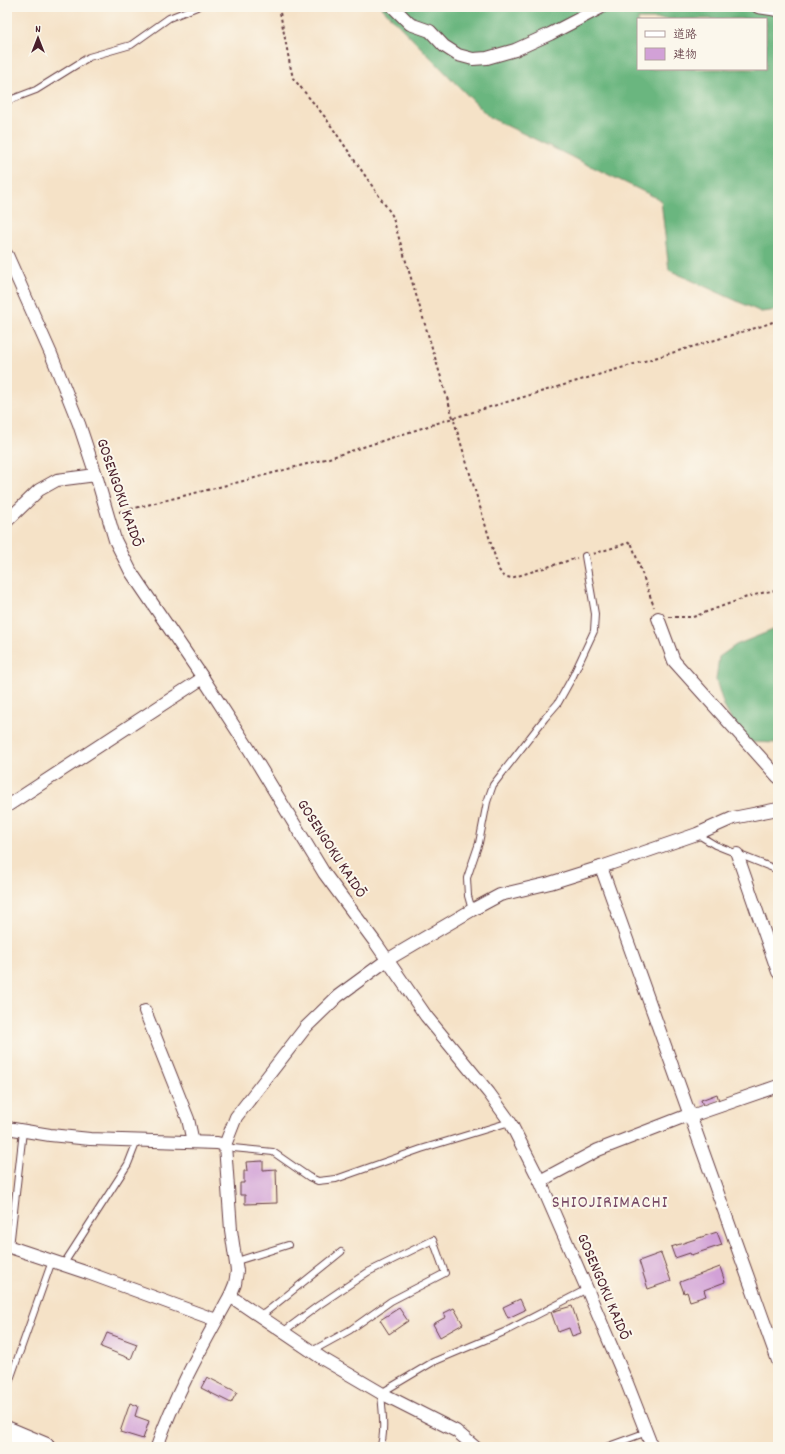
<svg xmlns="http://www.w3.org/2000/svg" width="785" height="1454" viewBox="0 0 785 1454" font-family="Dekko,'Klee One',sans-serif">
<rect width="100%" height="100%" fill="#fbf7ec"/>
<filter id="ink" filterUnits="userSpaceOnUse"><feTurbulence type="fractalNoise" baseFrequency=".025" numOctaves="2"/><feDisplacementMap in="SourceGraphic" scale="8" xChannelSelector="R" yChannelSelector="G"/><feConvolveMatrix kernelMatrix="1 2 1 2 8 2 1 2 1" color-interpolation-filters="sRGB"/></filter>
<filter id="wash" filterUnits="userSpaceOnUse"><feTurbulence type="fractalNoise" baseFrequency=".012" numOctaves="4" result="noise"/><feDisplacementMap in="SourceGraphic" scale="16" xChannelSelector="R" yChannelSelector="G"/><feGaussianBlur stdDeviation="0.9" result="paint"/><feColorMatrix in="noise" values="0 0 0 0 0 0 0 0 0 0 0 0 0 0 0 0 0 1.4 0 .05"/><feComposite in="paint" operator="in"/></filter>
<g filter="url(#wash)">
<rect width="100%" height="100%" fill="#f5e2c7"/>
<g fill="#6bb67f" stroke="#5a6a55" fill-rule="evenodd">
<path d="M381,7h397v303l-17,2 -92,-42 -8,-70 -172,-83zM638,19h128v50h-128z"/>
<path d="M778,628v115l-28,-1 -15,-15 -11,-21 -8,-26 3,-23 17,-12z"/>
</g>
<g id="blocks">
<g fill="#d2a1d7">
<path d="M717,1094l2,7 -16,5 -2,-6z"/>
<path d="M263,1161v9l13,-1 1,34 -32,1v-9h-5v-12h4v-12h3l-1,-9z"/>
<path d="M717,1232l5,13 -31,10 -1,-2 -15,5 -4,-11z"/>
<path d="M661,1253l10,28 -23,8 -9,-28z"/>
<path d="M720,1267l5,15 -21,8 2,6 -16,5 -3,-9 -3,1 -4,-11z"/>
<path d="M520,1299l5,11 -17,8 -5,-11z"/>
<path d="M572,1306l9,27 -9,3 -3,-8 -11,4 -7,-20z"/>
<path d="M399,1308l9,13 -19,13 -9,-14z"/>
<path d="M454,1308l9,16 -23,13 -7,-13 13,-7 -2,-4z"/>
<path d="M107,1333l30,11 -6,15 -30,-12z"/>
<path d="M207,1377l30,15 -6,11 -30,-15z"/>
<path d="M130,1403l8,3 -3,10 14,5 -6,18 -23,-7z"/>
</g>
</g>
</g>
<g filter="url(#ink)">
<use href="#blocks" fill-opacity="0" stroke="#643c42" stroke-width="1"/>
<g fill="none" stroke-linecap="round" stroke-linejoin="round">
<defs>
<g id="service">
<path d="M7,101l29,-11 53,-33 42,-12 38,-27 28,-11"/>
<path d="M697,834l18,11 63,25"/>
<path d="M472,910l-4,-14 -1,-18 12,-35 8,-41 6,-17 52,-67 13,-15 15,-27 21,-45 1,-17 -10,-58"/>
<path d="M225,1145l8,3 40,4 36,25 9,4 18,-2 85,-30 89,-27"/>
<path d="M10,1247l13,-116"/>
<path d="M237,1261l51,-16"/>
<path d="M63,1265l65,-101 9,-23"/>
<path d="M261,1316l80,-64"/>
<path d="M284,1331l35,-26 49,-33 65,-32 12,33 -54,28 -41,29 -38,21"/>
<path d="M7,1388l45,-127"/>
<path d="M380,1447c6,-14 2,-39 1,-54l52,-31 71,-30 83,-43"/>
<path d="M606,1447l41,-15"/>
</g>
<g id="minor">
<path d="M393,7l17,17 20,7 14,15 14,9 15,4 14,-1 28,-8 35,-16 52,-27"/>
<path d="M758,7l20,3"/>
<path d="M7,255l44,99 28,70 17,51 19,65 16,32 72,106 46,71 75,124 51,69 51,74 63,77 21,29 30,59 47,108 40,94 25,64"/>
<path d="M7,521l32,-31 18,-10 39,-5"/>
<path d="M658,618l16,43 104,116"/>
<path d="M7,806l196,-128"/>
<path d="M737,854l41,118"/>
<path d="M601,867l177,494"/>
<path d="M145,1011l43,108 5,23"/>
<path d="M7,1128l43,7 40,4 127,4 8,2"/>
<path d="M540,1181l58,-31 85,-33 8,-1 87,-30"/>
<path d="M7,1246l81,27 128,47"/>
<path d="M230,1296l93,63 58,34 75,38 19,16"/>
<path d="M157,1447c18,-53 46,-102 73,-151l5,-12 2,-13 -6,-41 -6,-85 11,-28 70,-90 32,-31 49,-36 85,-50 28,-15 50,-12 51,-16 96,-33 36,-16 45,-9"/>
</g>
<path id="trunk" d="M7,1431l38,16"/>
</defs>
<use href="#service" stroke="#643c42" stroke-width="8"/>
<use href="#minor" stroke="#643c42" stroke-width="14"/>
<use href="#trunk" stroke="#643c42" stroke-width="21"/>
<g stroke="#643c42" stroke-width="2" stroke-dasharray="3 3" stroke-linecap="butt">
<path d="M279,7l11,58 3,13 32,39 67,98 107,355 4,6 8,2 66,-20"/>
<path d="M119,512l128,-32 82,-22 124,-40 309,-92 16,-6"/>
<path d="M593,554l38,-12 23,65"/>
<path d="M669,617h24l54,-20 19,-5 12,-2"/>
</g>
<use href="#service" stroke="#fff" stroke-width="6"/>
<use href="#minor" stroke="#fff" stroke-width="12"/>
<use href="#trunk" stroke="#fff" stroke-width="19"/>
</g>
</g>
<g text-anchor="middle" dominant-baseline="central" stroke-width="4" stroke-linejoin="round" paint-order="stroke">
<g font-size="16" fill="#4a1f2b" stroke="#fbf7ec">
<text transform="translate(119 493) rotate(71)">GOSENGOKU KAIDŌ</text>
<text transform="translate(331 849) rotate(57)">GOSENGOKU KAIDŌ</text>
<text transform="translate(603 1287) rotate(67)">GOSENGOKU KAIDŌ</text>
</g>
<g font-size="18" letter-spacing="1" fill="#7a4c67" stroke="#fbf7ec">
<text x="610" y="1203">SHIOJIRIMACHI</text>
</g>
</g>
<rect width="785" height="1454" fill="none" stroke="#fbf7ec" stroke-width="24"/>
<rect x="637" y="18" width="130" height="52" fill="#fbf7ec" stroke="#b4a19f"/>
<rect x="645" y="31" width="20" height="6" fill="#ffffff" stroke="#b4a19f"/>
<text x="673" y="38" font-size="12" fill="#4a1f2b">道路</text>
<rect x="645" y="48" width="20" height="12" fill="#d2a1d7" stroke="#b4a19f"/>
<text x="673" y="58" font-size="12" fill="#4a1f2b">建物</text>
<g transform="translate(38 38)" stroke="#fbf7ec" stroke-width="3" paint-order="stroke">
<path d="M0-3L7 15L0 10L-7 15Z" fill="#4a1f2b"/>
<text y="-6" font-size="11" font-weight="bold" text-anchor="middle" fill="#4a1f2b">N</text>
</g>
</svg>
